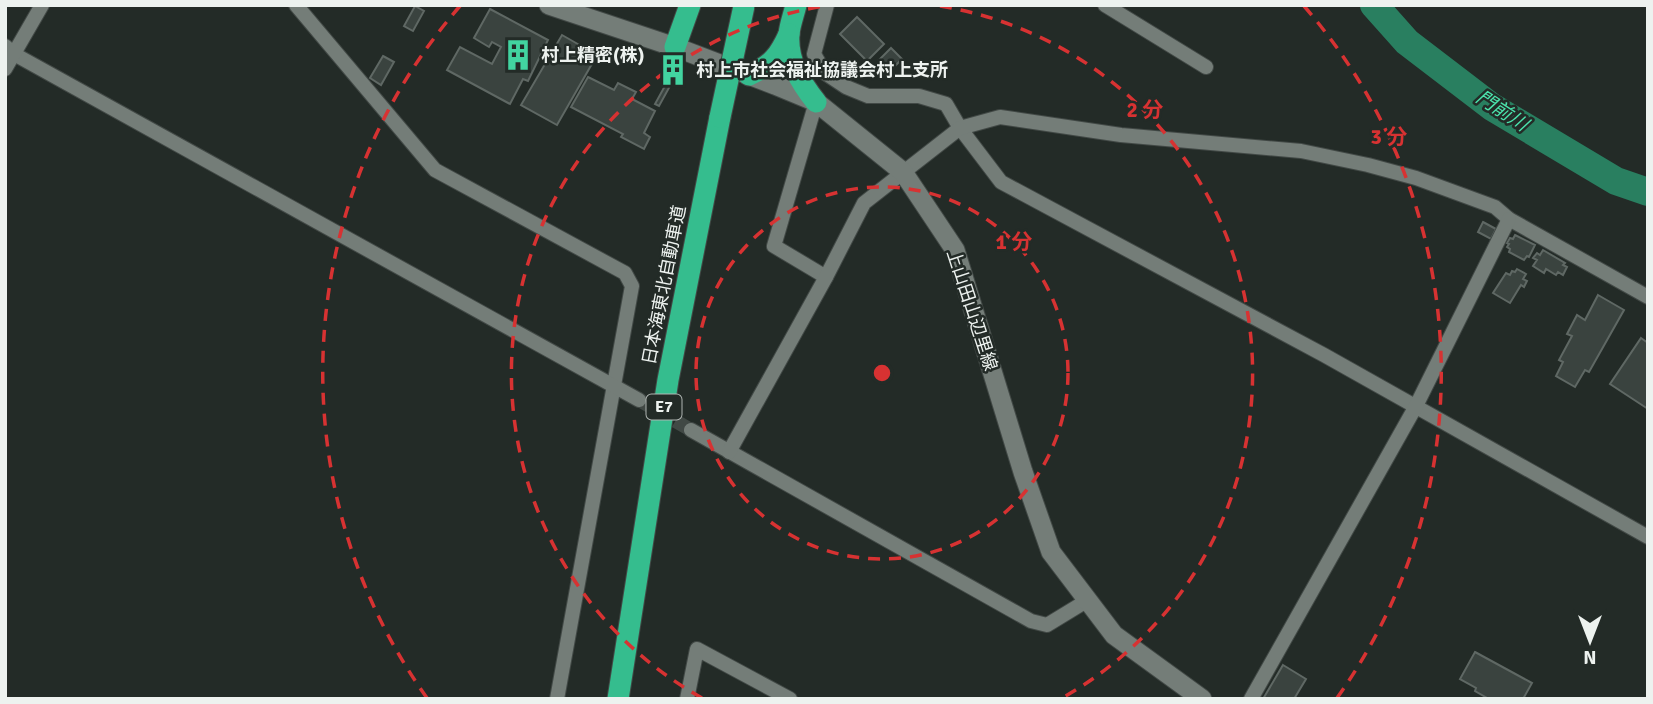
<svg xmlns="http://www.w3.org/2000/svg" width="1653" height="704" viewBox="0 0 1653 704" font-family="Signika,'Noto Sans JP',sans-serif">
<rect width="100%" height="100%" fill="#232b27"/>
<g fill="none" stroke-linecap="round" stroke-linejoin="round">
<path stroke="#297f60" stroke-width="28" d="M1374,5l33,37 85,65 124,74 32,11"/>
</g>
<g fill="#3a433f" stroke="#5f6864" stroke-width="2">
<path d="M415,6l9,5 -11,20 -9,-5z"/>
<path d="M490,9l58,31 -20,41 -5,-2 -13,25 -63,-34 13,-23 32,17 9,-17 -9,-5 -3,5 -15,-9z"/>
<path d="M857,17l27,27 -17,17 -27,-27z"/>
<path d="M562,35l35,20 -40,70 -36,-20z"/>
<path d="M891,48l11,11 -12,12 -11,-11z"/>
<path d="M383,56l11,6 -13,23 -11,-7z"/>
<path d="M671,60l11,5 -7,15 -3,-1 -2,4 -4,-2 3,-5 -4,-2z"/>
<path d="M588,77l26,13 4,-7 18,9 -4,7 23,12 -11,22 6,4 -6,12 -23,-12 2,-3 -52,-27z"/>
<path d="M666,84l4,2 -11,20 -4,-2z"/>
<path d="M1483,222l13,7 -5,10 -13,-7z"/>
<path d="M1515,235l20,10 -6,12 -2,-1 -3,4 -15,-8 1,-3 -3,-2 2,-3 -2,-1 3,-5 3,1z"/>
<path d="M1543,250l22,13 -2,2 4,2 -4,8 -5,-3 -2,3 -10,-6 -2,4 -11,-7 4,-6 -4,-2 4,-5 3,2z"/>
<path d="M1517,269l9,5 -3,5 4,2 -3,6 -3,-2 -11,18 -17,-10 13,-20 4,2 2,-4 3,1z"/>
<path d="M1598,295l26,15 -35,62 -4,-2 -10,17 -19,-11 7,-14 -4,-2 13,-24 -5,-2 10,-19 8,5z"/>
<path d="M1641,338l7,5v66l-38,-25z"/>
<path d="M1475,652l57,31 -9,16h-34l-14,-8 1,-3 -16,-9z"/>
<path d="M1283,665l23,14 -12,20h-31z"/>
</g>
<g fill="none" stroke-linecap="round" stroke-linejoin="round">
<path stroke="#414945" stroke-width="14" stroke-dasharray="14 7" stroke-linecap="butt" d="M639,400l52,30"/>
<defs>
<g id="minor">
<path d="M296,5l139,165 190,103 7,13 -75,413"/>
<path d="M827,5l-13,49 11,19 21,14 22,9h51l27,8 14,24 41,54 323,173 324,182"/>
<path d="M1105,5l101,62"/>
<path d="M5,46l9,8 625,346"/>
<path d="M5,69l37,-64"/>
<path d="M816,102l-42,144 52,31"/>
<path d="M691,430l340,191 16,4 41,-25"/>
<path d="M729,452l97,-175 38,-74 96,-75 40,-11 121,18 180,16 67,14 48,13 79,29 14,12 139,78"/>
<path d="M687,699l10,-50 93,50"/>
<path d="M1251,699l165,-293 93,-187"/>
</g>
<path id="secondary" d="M549,5l126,42 100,38 41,17 87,70 52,78 68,222 28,80 63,83 88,64"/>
<g id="motorway">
<path d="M796,5c-2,9 -6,19 -7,29 -2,26 11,48 27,68"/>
<path d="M675,47l15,-42"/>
<path d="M749,75c23,-10 30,-19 40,-41"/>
<path d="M618,699l50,-319 52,-263"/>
</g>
</defs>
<use href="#minor" stroke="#424946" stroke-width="16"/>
<use href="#secondary" stroke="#424946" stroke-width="21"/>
<use href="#motorway" stroke="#424946" stroke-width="23"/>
<use href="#minor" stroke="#747d78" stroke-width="14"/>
<use href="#secondary" stroke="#747d78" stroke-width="19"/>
<use href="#motorway" stroke="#35bd8e" stroke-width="21"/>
<defs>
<path id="motorway-bridge" d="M720,117l24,-111"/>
</defs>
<use href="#motorway-bridge" stroke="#424946" stroke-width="23" stroke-linecap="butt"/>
<use href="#motorway-bridge" stroke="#35bd8e" stroke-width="21"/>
</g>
<g fill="none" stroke="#d73232" stroke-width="3.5" stroke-dasharray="12 9">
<circle cx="882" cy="373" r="186"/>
<path d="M702 698A372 372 0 0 1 824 6M940 6A372 372 0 0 1 1062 698"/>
<path d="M427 698A559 559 0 0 1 460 6M1304 6A559 559 0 0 1 1337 698"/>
</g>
<defs>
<symbol id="building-bare" viewBox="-9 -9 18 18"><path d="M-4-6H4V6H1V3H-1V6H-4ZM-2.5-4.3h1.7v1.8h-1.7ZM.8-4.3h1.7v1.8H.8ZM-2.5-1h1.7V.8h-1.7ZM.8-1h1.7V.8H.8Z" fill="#42d4a0" stroke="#232b27" stroke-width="2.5" paint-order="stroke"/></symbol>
</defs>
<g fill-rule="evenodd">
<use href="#building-bare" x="496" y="33" width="44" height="44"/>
<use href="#building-bare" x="651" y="48" width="44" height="44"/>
</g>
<g text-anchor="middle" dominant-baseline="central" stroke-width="5" stroke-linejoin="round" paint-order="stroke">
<rect fill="#232b27" stroke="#b0b6b3" stroke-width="2" x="646.5" y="394.5" width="35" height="25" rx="5"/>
<g font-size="16" font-weight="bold" fill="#edf2ef">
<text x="664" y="407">E7</text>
</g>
<g font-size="18" font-weight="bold" fill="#edf2ef" stroke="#232b27" text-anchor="start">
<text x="541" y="55">村上精密(株)</text>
<text x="696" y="70">村上市社会福祉協議会村上支所</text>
</g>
<g font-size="18" fill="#edf2ef" stroke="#232b27">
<text transform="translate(664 285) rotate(-79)">日本海東北自動車道</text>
<text transform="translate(972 310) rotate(72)">上山田山辺里線</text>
</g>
<g font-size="19" font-style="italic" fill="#4be3ac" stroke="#232b27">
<text transform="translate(1502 111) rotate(33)">門前川</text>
</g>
</g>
<circle cx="882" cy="373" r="10" fill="#d73232" stroke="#232b27" stroke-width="3.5"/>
<g font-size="21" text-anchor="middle" font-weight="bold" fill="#d73232" stroke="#232b27" stroke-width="5" stroke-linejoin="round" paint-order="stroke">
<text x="1145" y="117">2 分</text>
<text x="1389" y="144">3 分</text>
<text x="1014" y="249">1 分</text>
</g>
<rect width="1653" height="704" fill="none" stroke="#edf2ef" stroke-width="14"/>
<g transform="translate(1590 641) rotate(180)" stroke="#232b27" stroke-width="5" paint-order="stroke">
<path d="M0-5L12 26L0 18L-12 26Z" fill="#edf2ef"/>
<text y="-10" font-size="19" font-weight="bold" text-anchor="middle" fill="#edf2ef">N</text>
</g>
</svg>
